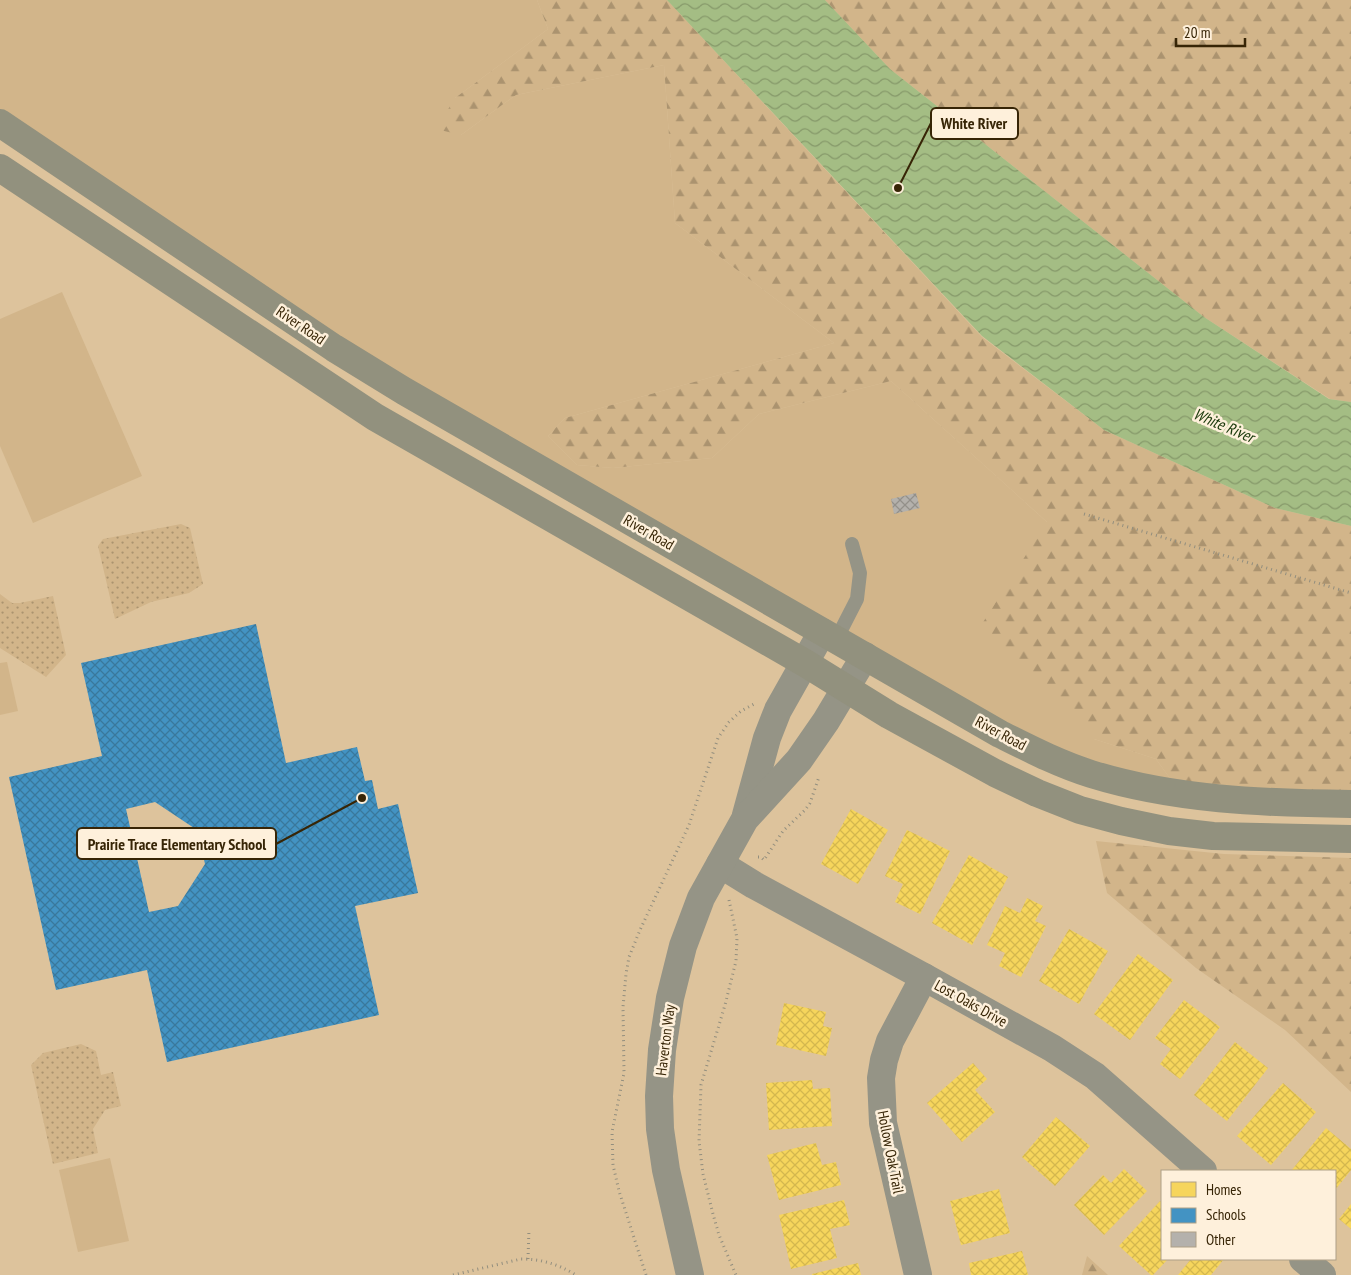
<svg xmlns="http://www.w3.org/2000/svg" width="1351" height="1275" viewBox="0 0 1351 1275" font-family="'PT Sans Narrow',sans-serif">
<defs>
<pattern id="forest-firs" width="22" height="20" patternUnits="userSpaceOnUse" patternTransform="scale(1.25)"><rect width="22" height="20" fill="#d2b58a"/><path d="M5 1l3.5 6h-7zM16 11l3.5 6h-7z" fill="#ab936f"/></pattern>
<pattern id="park-dots" width="8" height="8" patternUnits="userSpaceOnUse" patternTransform="scale(1.25)"><rect width="8" height="8" fill="#d2b58a"/><path d="M2 2h.1M6 6h.1" fill="none" stroke="#ab936f" stroke-width="1.8" stroke-linecap="round"/></pattern>
<pattern id="water-waves" width="16" height="10" patternUnits="userSpaceOnUse" patternTransform="scale(1.25)"><rect width="16" height="10" fill="#a4bd84"/><path d="M0 5q4-4 8 0t8 0" fill="none" stroke="#86996a"/></pattern>
<pattern id="homes-cross-hatch" width="8" height="8" patternUnits="userSpaceOnUse" patternTransform="scale(1.25)"><rect width="8" height="8" fill="#f6d55c"/><path d="M0 0l8 8M0 8l8-8" fill="none" stroke="#d4b74e"/></pattern>
<pattern id="schools-cross-hatch" width="8" height="8" patternUnits="userSpaceOnUse" patternTransform="scale(1.25)"><rect width="8" height="8" fill="#4393c3"/><path d="M0 0l8 8M0 8l8-8" fill="none" stroke="#39789c"/></pattern>
<pattern id="building-cross-hatch" width="8" height="8" patternUnits="userSpaceOnUse" patternTransform="scale(1.25)"><rect width="8" height="8" fill="#b4b1ac"/><path d="M0 0l8 8M0 8l8-8" fill="none" stroke="#93908a"/></pattern>
</defs>
<rect width="100%" height="100%" fill="#ddc39c"/>
<g fill="#d2b58a">
<path d="M0,0h537l11,29 -93,69 6,37 55,-40 148,-30 11,158 159,120 -269,75 -17,18 29,29 36,3 99,-10 47,-44 132,-33 157,142 46,216 62,20 26,36 -91,-21 -521,-287 -570,-361z"/>
<path d="M62,292l80,184 -109,47 -33,-77v-127z"/>
<path d="M7,662l11,49 -18,4v-52z"/>
<path d="M110,1158l19,83 -51,11 -19,-82z"/>
</g>
<g fill="url(#forest-firs)">
<path d="M537,0h130l315,337 122,93 171,78 76,18v276l-169,-7 -26,-36 -62,-20 -114,-112 67,-105 -156,-141 -132,33 -47,44 -99,10 -36,-3 -29,-29 17,-18 269,-75 -159,-120 -11,-158 -148,30 -55,40 -25,-6 19,-31 93,-69z"/>
<path d="M825,0h526v402l-21,-3 -126,-82 -314,-248z"/>
<path d="M1096,841l128,13 127,4v234l-66,-62 -89,-62 -89,-75z"/>
<path d="M1087,1256l21,19h-26z"/>
</g>
<g fill="url(#park-dots)">
<path d="M181,524l9,4 13,56 -14,9 -38,9 -36,17 -17,-73 5,-7z"/>
<path d="M0,594l12,9h8l33,-7 13,59 -20,22 -46,-29z"/>
<path d="M81,1044l15,7 5,24 12,-3 8,34 -16,4 -12,19 5,24 -45,11 -22,-99 12,-12z"/>
</g>
<path fill="url(#water-waves)" d="M667,0h158l65,69 314,248 125,82 22,3v124l-76,-18 -171,-78 -122,-94z"/>
<g fill="url(#homes-cross-hatch)">
<path d="M851,809l37,21 -30,54 -37,-20z"/>
<path d="M907,830l43,21 -30,63 -25,-12 8,-18 -18,-8z"/>
<path d="M969,855l39,22 -36,68 -40,-22z"/>
<path d="M1027,898l16,8 -8,15 11,5 -25,51 -22,-11 6,-13 -18,-8 18,-39 15,7z"/>
<path d="M1069,929l39,22 -29,53 -40,-23z"/>
<path d="M1138,954l35,26 -43,60 -36,-26z"/>
<path d="M1184,1000l36,27 -40,52 -20,-15 11,-15 -16,-11z"/>
<path d="M784,1003l42,9 -3,14 9,2 -6,28 -50,-11z"/>
<path d="M1235,1042l33,26 -41,53 -33,-26z"/>
<path d="M973,1063l14,16 -12,11 20,22 -33,30 -35,-39z"/>
<path d="M812,1080l1,9 17,-1 2,38 -63,4 -3,-47z"/>
<path d="M1283,1083l33,29 -45,53 -34,-29z"/>
<path d="M1056,1117l34,29 -35,40 -33,-29z"/>
<path d="M1326,1128l25,21v21l-16,20v-19h-44z"/>
<path d="M816,1143l6,22 14,-3 5,23 -62,15 -12,-45z"/>
<path d="M1124,1169l23,22 -43,44 -30,-30 29,-30 8,8z"/>
<path d="M999,1189l11,44 -49,12 -11,-44z"/>
<path d="M844,1200l6,25 -20,4 7,29 -46,11 -12,-54z"/>
<path d="M1160,1201l2,1v57h6l-15,16h-2l-32,-29z"/>
<path d="M1351,1204v25l-12,-10z"/>
<path d="M1022,1251l6,24h-57l-2,-12z"/>
<path d="M1191,1259h33l-13,16h-33z"/>
<path d="M858,1263l3,12h-49v-1z"/>
</g>
<path fill="url(#schools-cross-hatch)" fill-rule="evenodd" d="M256,624l30,139 71,-16 8,34 7,-1 6,29 20,-5 20,89 -63,13 24,109 -212,47 -20,-92 -91,20 -47,-213 93,-21 -21,-93zM155,802l42,28 8,34 -27,42 -29,6 -23,-103z"/>
<path fill="url(#building-cross-hatch)" d="M916,493l4,15 -26,6 -3,-15z"/>
<g fill="none" stroke-linecap="round" stroke-linejoin="round">
<g stroke="#928e7e" stroke-width="3" stroke-dasharray="1 4" stroke-linecap="butt">
<path d="M1084,514l267,79"/>
<path d="M758,857h3l3,3 19,-29 22,-21 5,-7 9,-26"/>
<path d="M729,900l8,38 -1,23 -11,44 -24,80 -2,56 4,33 10,40 6,21 17,40"/>
<path d="M528,1259l1,-30"/>
<path d="M453,1275l68,-16c20,0 37,5 55,16"/>
<path d="M646,1275l-27,-84 -6,-26 -1,-33 12,-59 -1,-66 3,-33 3,-17 11,-27 49,-105 29,-87 11,-16 12,-11 13,-7"/>
</g>
<path stroke="#959486" stroke-width="14" d="M836,640l21,-41 3,-26 -8,-29"/>
<g stroke="#959486" stroke-width="28">
<path d="M746,815l21,-77 11,-28 44,-78"/>
<path d="M720,864l34,21 170,92 128,71 43,28 108,95"/>
<path d="M1303,1259l19,16"/>
<path d="M690,1275l-24,-105 -6,-41 -1,-33 3,-46 8,-52 13,-52 18,-48 44,-79 54,-59 27,-39 39,-65"/>
<path d="M918,1275l-35,-152 -2,-45 3,-18 6,-19 34,-64"/>
</g>
<g stroke="#92917e" stroke-width="28">
<path d="M0,123l334,225 70,43 596,343c30,15 59,30 91,40 84,26 172,29 260,30"/>
<path d="M0,168l375,249 430,246 84,52 106,58 42,20 43,17 41,11 48,10 44,5 138,3"/>
</g>
</g>
<g text-anchor="middle" dominant-baseline="central" stroke-width="5" stroke-linejoin="round" paint-order="stroke">
<g font-size="15" fill="#372506" stroke="#fef0db">
<text transform="translate(301 325) rotate(34)">River Road</text>
<text transform="translate(649 532) rotate(30)">River Road</text>
<text transform="translate(1001 733) rotate(28)">River Road</text>
<text transform="translate(971 1003) rotate(29)">Lost Oaks Drive</text>
<text transform="translate(665 1040) rotate(-83)">Haverton Way</text>
<text transform="translate(891 1152) rotate(79)">Hollow Oak Trail</text>
</g>
<g font-size="16" font-style="italic" fill="#1a390b" stroke="#fef0db">
<text transform="translate(1224 425) rotate(23)">White River</text>
</g>
</g>
<path fill="none" stroke="#372506" stroke-width="2" d="M898 188L931 123M362 798L276 844"/>
<g fill="#372506" stroke="#fef0db" stroke-width="2">
<circle cx="898" cy="188" r="5"/>
<circle cx="362" cy="798" r="5"/>
</g>
<g fill="#fef0db" stroke="#372506" stroke-width="2">
<rect x="931" y="108" width="87" height="31" rx="5"/>
<rect x="77" y="828" width="199" height="31" rx="5"/>
</g>
<g font-size="16" text-anchor="middle" font-weight="bold" fill="#372506">
<text x="974" y="129">White River</text>
<text x="177" y="850">Prairie Trace Elementary School</text>
</g>
<rect x="1161" y="1170" width="175" height="90" fill="#fef0db" stroke="#ae9f86"/>
<rect x="1171" y="1182" width="25" height="15" fill="#f6d55c" stroke="#ae9f86"/>
<text x="1206" y="1195" font-size="15" fill="#372506">Homes</text>
<rect x="1171" y="1208" width="25" height="15" fill="#4393c3" stroke="#ae9f86"/>
<text x="1206" y="1220" font-size="15" fill="#372506">Schools</text>
<rect x="1171" y="1232" width="25" height="15" fill="#b4b1ac" stroke="#ae9f86"/>
<text x="1206" y="1245" font-size="15" fill="#372506">Other</text>
<path d="M1176 38v8h69v-8" fill="none" stroke="#372506" stroke-width="2.5"/>
<text x="1184" y="38" font-size="15" fill="#372506" stroke="#fef0db" stroke-width="4" paint-order="stroke">20 m</text>
</svg>
